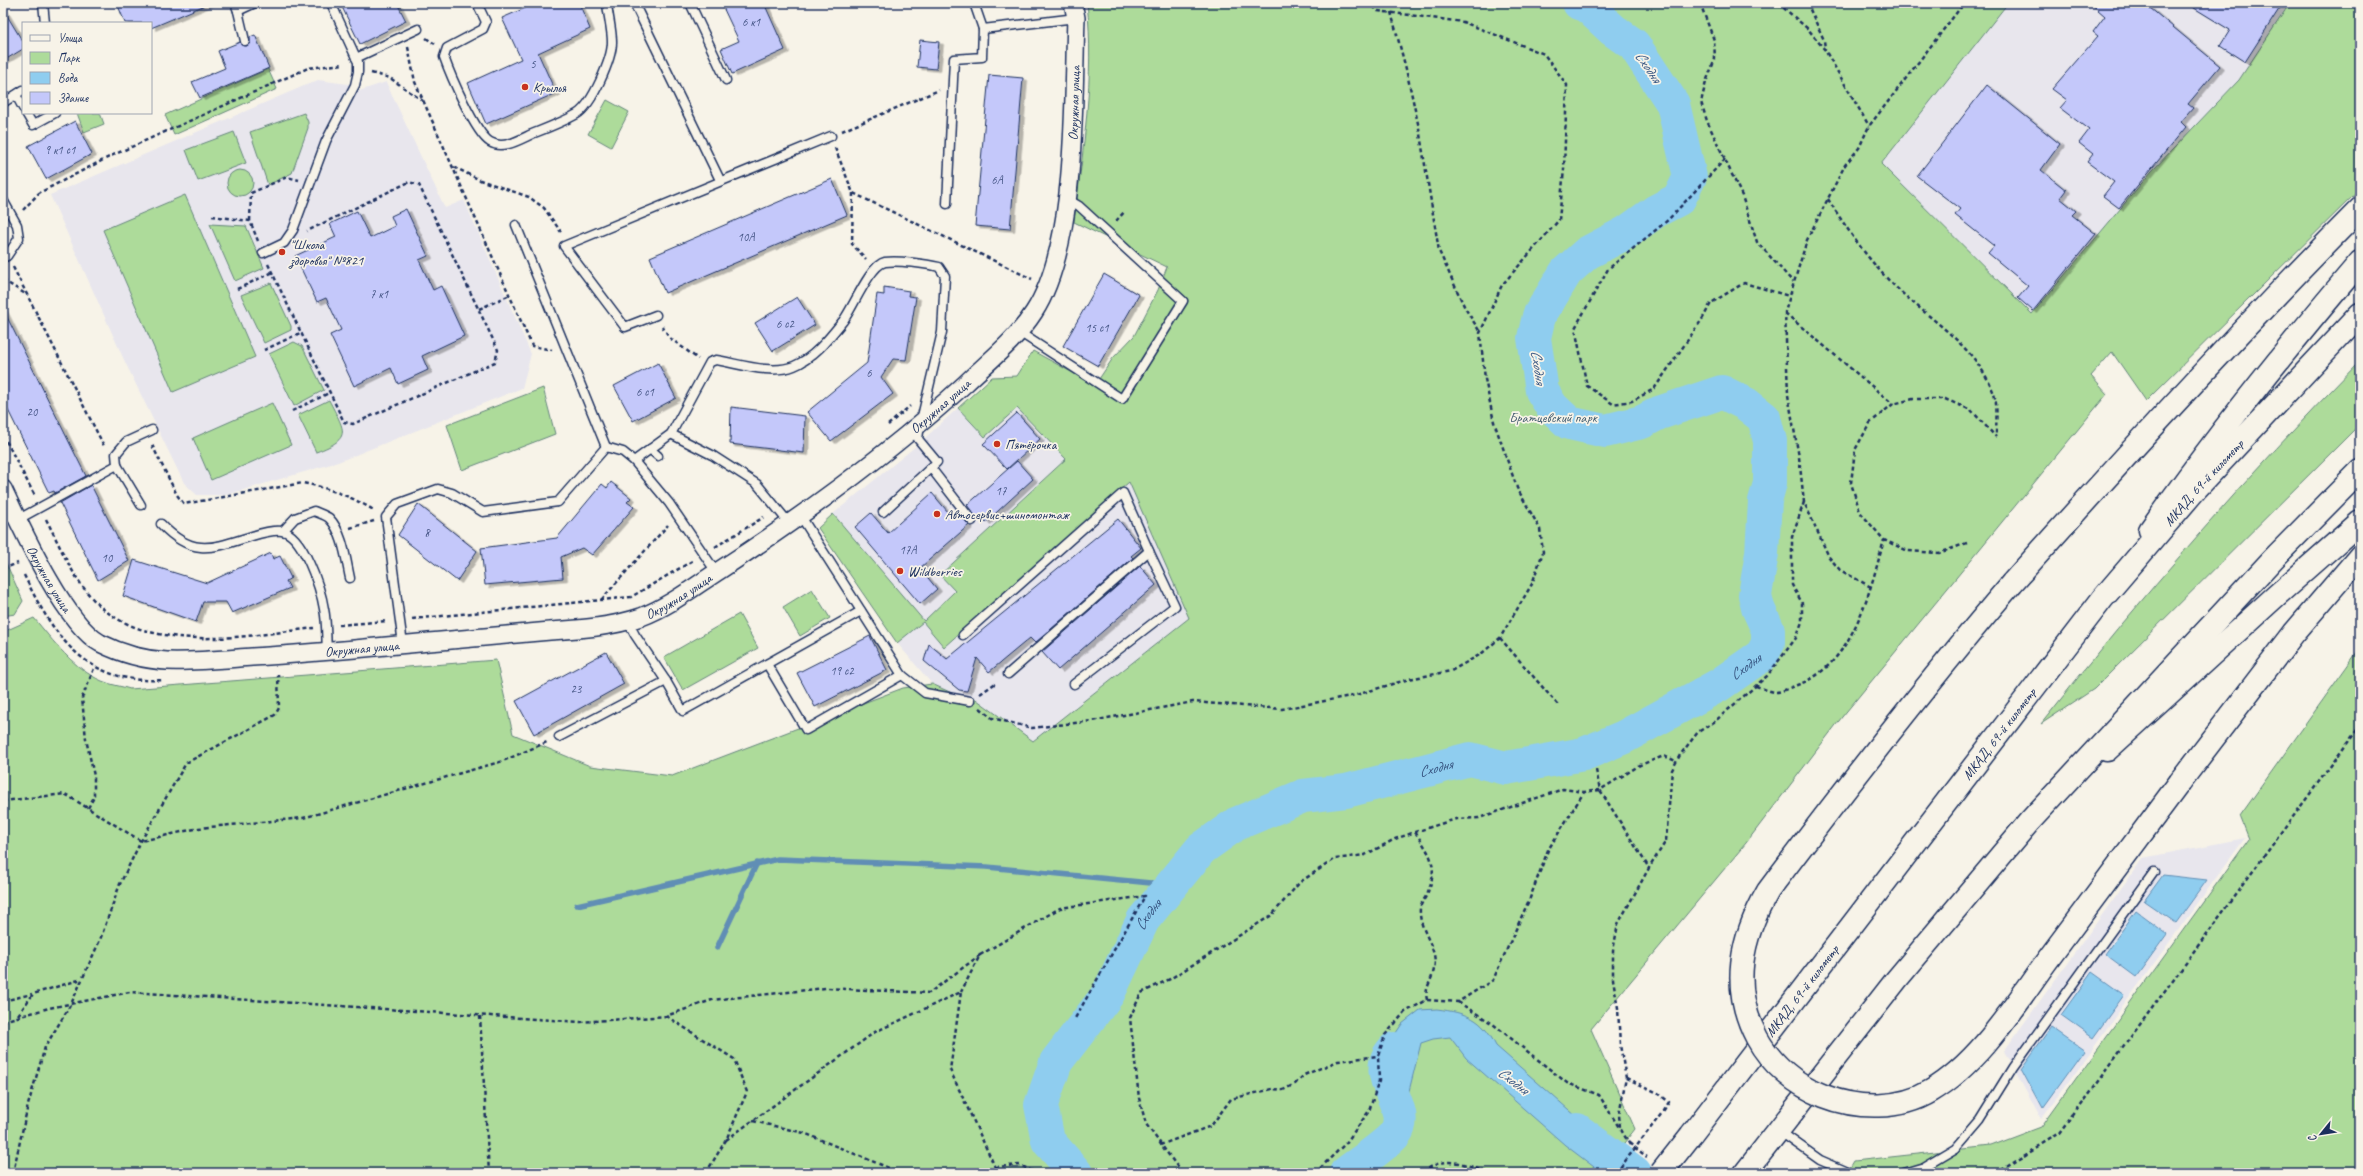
<svg xmlns="http://www.w3.org/2000/svg" width="2363" height="1176" viewBox="0 0 2363 1176" font-family="Caveat,sans-serif">
<defs>
<filter id="shadow"><feDropShadow dx="4.5" dy="2.5" stdDeviation="0" flood-color="#0004"/></filter>
</defs>
<rect width="100%" height="100%" fill="#f7f3e8"/>
<filter id="ink" filterUnits="userSpaceOnUse"><feTurbulence type="fractalNoise" baseFrequency=".025" numOctaves="2"/><feDisplacementMap in="SourceGraphic" scale="8" xChannelSelector="R" yChannelSelector="G"/><feConvolveMatrix kernelMatrix="1 2 1 2 8 2 1 2 1" color-interpolation-filters="sRGB"/></filter>
<g filter="url(#ink)">
<g fill="#e8e6ed">
<path d="M2008,3h282l-51,77 -87,91 -120,143 -151,-150z"/>
<path d="M318,80l37,5 -2,8 33,-11 59,126 19,-8 67,154 -9,34 -184,74 -112,33h-29l-13,-12 -59,-121 -75,-167z"/>
<path d="M958,408l27,29 32,-29 49,51 -125,116 14,15 -31,32 20,24 185,-165 60,137 -156,123 -60,-44 -10,1 -31,-14 -35,-41 26,-22 -90,-107 83,-68z"/>
<path d="M2245,838l-204,281 -37,-68 139,-193z"/>
</g>
<g fill="#addb9a" stroke="#64857c">
<path d="M1087,3h921l-127,161 151,150 120,-143 87,-91 51,-77h70v186l-214,212 -34,-49 -21,24 16,18 -265,323 -96,126 -155,186 44,100 -18,23 -9,21h-1605v-541l31,-14c19,23 40,51 68,63 9,4 19,5 28,8l366,-29 17,74 77,32 82,10 231,-88 29,-4 31,14 10,-1 60,44 156,-123 -60,-136 -185,165 -21,-25 -26,21 -79,-115 15,-14 91,107 31,-30 -15,-16 126,-116 -49,-51 -32,29 -27,-29 34,-31 25,-1 16,-25 62,34 18,-27 21,-22 24,-46 9,-23 -93,-45c9,-72 21,-146 13,-219z"/>
<path d="M268,69l9,20 -103,46 -9,-20z"/>
<path d="M607,100l22,12 -18,35 -23,-13z"/>
<path d="M77,113h23l4,11 -20,8z"/>
<path d="M304,113l4,9v6l-16,45 -24,12 -18,-53z"/>
<path d="M234,132l12,31 -48,18 -12,-31z"/>
<circle cx="240" cy="183" r="13"/>
<path d="M185,195l70,162 -82,35 -70,-162z"/>
<path d="M210,224l36,2 18,42 -29,13z"/>
<path d="M271,283l20,43v4l-27,13 -23,-48z"/>
<path d="M294,342l8,4 22,44 -30,16 -25,-52z"/>
<path d="M2360,361v63l-266,265 -53,35c100,-127 206,-248 319,-363z"/>
<path d="M543,388l12,46 -93,36 -15,-45z"/>
<path d="M329,400c15,30 25,38 -13,52l-18,-37z"/>
<path d="M272,403l19,42 -80,35 -18,-42z"/>
<path d="M3,556l20,45 -8,13 -12,2z"/>
<path d="M812,589l18,29 -30,18 -17,-29z"/>
<path d="M739,614l19,34 -75,42 -19,-33z"/>
<path d="M2360,648v525h-513l7,-12 137,-15 50,-19 208,-288 -9,-23z"/>
</g>
<g fill="#8fcdef" stroke="#618eb5">
<path d="M2163,875l44,5 -31,43 -32,-22z"/>
<path d="M2136,911l31,23 -31,43 -31,-23z"/>
<path d="M2092,972l32,23 -31,43 -32,-23z"/>
<path d="M1437,1009c30,4 45,9 59,37l121,106 -9,21h-6l-37,-28 -99,-87 -16,-21 -17,2 -12,4 -13,52 -28,-6 1,-23 6,-20 15,-22 18,-14z"/>
<path d="M2051,1027l33,23 -42,58 -21,-39z"/>
</g>
<g fill="none" stroke-linecap="round" stroke-linejoin="round">
<g stroke="#618eb5" stroke-width="5.5">
<path d="M577,905l201,-46 209,8 184,18"/>
<path d="M717,948l40,-85"/>
</g>
<g stroke="#8fcdef" stroke-width="34">
<path d="M1577,1130l58,43"/>
<path id="s1" d="M1076,1173l-28,-32 -7,-36 15,-43 52,-68 35,-74 58,-71 35,-25 67,-28 43,-5 124,-32 36,9 78,-14 40,-17 95,-52 43,-30 6,-12v-13l-10,-22 -3,-13 7,-42 3,-52 5,-18v-42l-6,-23 -18,-14 -24,-12 -63,21 -17,9 -37,9 -36,-8 -17,-16 -10,-16 -8,-53 5,-22 27,-44 21,-19 40,-21 29,-21 23,-12 11,-22 -17,-73 -39,-59 -21,-15 -26,-24 -8,-3"/>
<path d="M1346,1173c12,-9 41,-29 49,-39 19,-26 -28,-58 -1,-85"/>
</g>
</g>
<g fill="#c4c8fa" stroke="#1b2f5e" filter="url(#shadow)">
<path d="M117,3h93l-59,25v-5h-26z"/>
<path d="M350,3h47l9,18 -46,23 -18,-37z"/>
<path d="M537,3h42l11,26 -52,24 18,40 -70,31 -18,-41 53,-24 -19,-41z"/>
<path d="M721,3h43l21,47 -53,24 -11,-25 18,-8z"/>
<path d="M2090,3h54l76,63 -32,38 5,4 -12,14 5,5 -67,81 -16,-12 11,-14 -27,-20 6,-8 -14,-11 10,-13 -29,-22 7,-8 -15,-11 46,-53 -5,-4 12,-16z"/>
<path d="M2186,3h97l-38,59 -25,-16 10,-16z"/>
<path d="M3,9l20,33v7l-20,12z"/>
<path d="M255,35l14,33 -69,30 -8,-16 33,-14 -7,-17 22,-9 1,3 6,1 3,-3v-6z"/>
<path d="M920,40l19,2 -3,27 -19,-2z"/>
<path d="M989,75l34,3 -13,151 -35,-3z"/>
<path d="M1987,85l73,59 -19,26 25,20 -6,8 16,13 -4,4 24,19 -63,77 -15,-13 10,-12 -40,-33 6,-7 -39,-31 5,-6 -43,-33z"/>
<path d="M75,121l17,33 -46,25 -18,-33z"/>
<path d="M832,179l15,36 -182,78 -15,-36z"/>
<path d="M406,209l22,47 -9,4 14,30 8,-4 23,50 -42,20 6,14 -30,14 -7,-16 -37,18 -24,-51 11,-5 -15,-32 -9,4 -22,-46 41,-19 -6,-13 27,-13 13,27 25,-12 -4,-10z"/>
<path d="M1104,274l35,21 -41,71 -35,-20z"/>
<path d="M884,287l25,4 -1,5 8,1 -10,63 -13,-1 -12,18 12,17 -62,47 -24,-29 60,-49 10,-69 7,1z"/>
<path d="M797,297l18,28 -42,26 -18,-28z"/>
<path d="M3,309l83,167 -31,17 -1,-2 -5,2 -46,-93z"/>
<path d="M658,363l18,35 -43,23 -19,-35z"/>
<path d="M731,407l74,9 -1,37 -74,-9z"/>
<path d="M1017,413l23,26 -33,30 -24,-25z"/>
<path d="M1017,461l16,18 -47,43 -6,-7 -3,3 -10,-13z"/>
<path d="M611,482l20,16 -4,4 7,5 -42,48 -10,-7 -21,9 2,21 -78,7 -4,-37 76,-10 45,-54 5,4z"/>
<path d="M91,485l38,76 -31,19 -38,-77z"/>
<path d="M932,493l21,25 6,-5 10,12 -49,43 17,21 -17,15 -65,-77 16,-14 17,20z"/>
<path d="M418,504l59,47 -20,30 -59,-46z"/>
<path d="M1118,519l23,29 -10,8 2,2 -98,85 -5,-5 -41,34 -12,-14 -10,33 -8,-1 -35,-29 5,-17 18,15z"/>
<path d="M271,553l2,6 7,-3 11,22 -5,3 4,7 -58,25 -6,-11h-23l-7,20 -73,-26 11,-36 73,23z"/>
<path d="M1140,566l16,19 -98,85 -16,-18z"/>
<path d="M870,636l17,34 -72,37 -18,-34z"/>
<path d="M606,652l18,32 -90,50 -18,-33z"/>
</g>
<g fill="none" stroke-linecap="round" stroke-linejoin="round">
<defs>
<g id="service">
<path d="M43,3l2,20"/>
<path d="M235,3l3,8 17,-8"/>
<path d="M477,3l9,19 -3,7 -36,19 -3,9c6,17 31,76 46,85 13,8 29,-2 42,-8 15,-6 31,-12 45,-20 15,-9 35,-55 35,-72 0,-13 -4,-26 -5,-39"/>
<path d="M634,3l86,177"/>
<path d="M690,3l36,77"/>
<path d="M238,11l7,30"/>
<path d="M983,29l93,-11"/>
<path d="M356,58l62,-29"/>
<path d="M16,95l7,13"/>
<path d="M3,103l20,-13"/>
<path d="M26,113l7,12 22,-12"/>
<path d="M3,200l14,25 2,13 -12,18 -4,2"/>
<path d="M947,204l7,-145 28,-2 1,-28 -9,-26"/>
<path d="M516,225l90,222"/>
<path d="M263,253l21,-10 9,-13 33,-89 29,-56 3,-13v-10l-27,-59"/>
<path d="M656,315l-31,12 -61,-81 267,-110"/>
<path d="M1019,332l103,67 61,-98 -104,-95 -12,-7"/>
<path d="M671,434l41,21 45,29 32,39"/>
<path d="M650,449l8,7"/>
<path d="M634,461l37,-27 39,-72 6,-2c24,4 56,15 78,6 20,-8 36,-29 49,-45 10,-13 27,-56 42,-59 13,-2 42,2 54,5l6,9 -3,56 -22,93 -2,14 19,23 -54,50"/>
<path d="M117,465l24,40"/>
<path d="M931,468l41,53"/>
<path d="M17,520l100,-55 -1,-11 10,-12 26,-12"/>
<path d="M161,524c32,34 52,24 91,12 10,-3 20,-6 30,-5 21,3 39,59 42,78 3,14 2,29 3,43"/>
<path d="M283,531l12,-13 19,-7c4,2 11,4 15,7 14,14 17,42 21,60"/>
<path d="M963,635l160,-142 26,58 -141,123"/>
<path d="M403,644l-17,-127 11,-13 41,-15 14,4 31,19 75,-10 48,-55 17,5 11,9 35,42 47,69"/>
<path d="M767,664l39,66 96,-55 -102,-160"/>
<path d="M902,675l23,18 45,8"/>
<path d="M666,681l17,30 178,-100"/>
<path d="M1074,684l101,-78 -26,-55"/>
<path d="M559,737l107,-56 -31,-46 -8,-15"/>
<path d="M1778,1130l42,30 30,13"/>
<path d="M1904,1173l20,-6 32,-19 24,-28 33,-53 141,-195"/>
</g>
<g id="minor">
<path id="s2" d="M3,489c18,38 62,135 97,154 20,10 45,17 67,18 28,1 57,-2 85,-4 66,-4 132,-11 199,-17 33,-3 66,-6 99,-9 31,-2 62,-4 91,-14 29,-11 54,-31 79,-47 86,-56 170,-117 245,-186 24,-23 51,-44 69,-72 44,-68 39,-214 42,-294l-3,-15"/>
</g>
<g id="primary">
<path d="M2150,530c65,-93 136,-181 210,-268"/>
<path d="M2012,583c113,-127 228,-253 348,-374"/>
<path d="M2107,750l170,-155 83,-73"/>
<path d="M2180,782l114,-149 66,-77"/>
</g>
<g id="trunk">
<path id="s3" d="M1691,1135l412,-537 94,-110 163,-174"/>
<path d="M1745,1173l152,-194 132,-157 244,-263 87,-88"/>
</g>
</defs>
<use href="#service" stroke="#1b2f5e" stroke-width="11"/>
<use href="#minor" stroke="#1b2f5e" stroke-width="20"/>
<use href="#primary" stroke="#1b2f5e" stroke-width="25"/>
<use href="#trunk" stroke="#1b2f5e" stroke-width="25"/>
<g stroke="#1b2f5e" stroke-width="2.5" stroke-dasharray="4 3" stroke-linecap="butt">
<path d="M1700,3l14,37 1,19 -9,23 -5,20 6,19 35,75 15,46 36,40"/>
<path d="M1778,3l30,26 17,21 44,76"/>
<path d="M1807,3l17,37 1,9"/>
<path d="M1391,12l15,57 13,59 20,123 26,57 15,24"/>
<path d="M426,38l9,6"/>
<path d="M408,47l7,35 117,264 20,4"/>
<path d="M371,73l19,5 33,23"/>
<path d="M842,131l97,-41"/>
<path d="M835,148l18,45 179,86"/>
<path d="M1725,159l-57,61 -60,49 -33,59 12,58 26,18 19,-3 22,-12 49,-71 8,-15 33,-20 45,13"/>
<path d="M454,167l26,13 49,17 15,11 17,24"/>
<path d="M853,193l-1,51 14,15"/>
<path d="M1828,199c20,32 44,67 73,93 33,30 77,57 93,102 4,12 2,29 2,42"/>
<path d="M23,210l16,-17 72,-37 197,-88 36,-4"/>
<path d="M212,216l38,5 8,20"/>
<path d="M250,221l1,-28 36,-16 12,3"/>
<path d="M1116,221l9,-10"/>
<path d="M268,264l76,158 9,2 142,-62 3,-12 -79,-165 -10,-3 -102,49"/>
<path d="M13,267l92,181"/>
<path d="M3,280l24,15"/>
<path d="M237,289l34,-16"/>
<path d="M479,309l31,-14"/>
<path d="M1785,313l108,91"/>
<path d="M662,326l8,12 28,21"/>
<path d="M264,350l36,-17"/>
<path d="M292,411l37,-18"/>
<path d="M888,425l22,-19"/>
<path d="M3,435l32,61"/>
<path d="M152,445l25,50 7,9 119,-21c26,5 50,14 72,28"/>
<path d="M46,519c14,27 25,55 45,78 52,60 154,39 223,31"/>
<path d="M350,528l24,-7"/>
<path d="M1967,543l-28,10 -31,-2 -24,-11 -24,-28 -9,-29 4,-33 15,-27 23,-19 20,-5h32l26,11 25,27"/>
<path d="M715,547l49,-30"/>
<path d="M3,569l15,-6"/>
<path d="M24,575c30,62 62,110 140,105"/>
<path d="M1871,587l-31,-17 -11,-13 -25,-55 -5,-45 -11,-62 -3,-83 22,-72 38,-75 14,-17 10,-22 18,-23 77,-100"/>
<path d="M601,600l67,-75"/>
<path d="M412,619l219,-22 61,-36"/>
<path d="M339,625l48,-4"/>
<path d="M1500,638l58,67"/>
<path d="M1756,686c6,2 14,6 20,6 6,0 15,-5 21,-7 56,-19 73,-94 87,-145"/>
<path d="M980,694l17,-12"/>
<path d="M980,708l12,10 40,10 60,-7 101,-19 89,7 74,-14 53,-16 42,-8 30,-17 19,-16 32,-54 11,-32 -3,-23 -23,-41 -23,-66 -9,-43 -5,-46 22,-48 57,-65 5,-51 3,-84 -23,-31 -81,-32 -85,-11 -8,-8"/>
<path d="M1596,770l4,20 49,78"/>
<path d="M3,801l62,-7 76,47 58,-13 104,-10 200,-57 44,-19"/>
<path d="M88,808l6,-11v-21l-8,-37 -4,-41 13,-32"/>
<path d="M1415,832c16,23 24,34 12,62 -3,7 -8,10 -7,19 0,19 19,36 14,56 -2,12 -10,19 -7,31"/>
<path d="M980,955l80,-47 85,-12 -71,124"/>
<path d="M3,1001l29,-7"/>
<path d="M1458,1002l35,22 74,59 32,12 21,34"/>
<path d="M18,1015l15,-21 49,-15"/>
<path d="M480,1016l9,157"/>
<path d="M666,1016l68,43 13,33 -21,48 -20,33"/>
<path d="M3,1021l46,-13 81,-16 451,30 85,-6 46,-16 114,-12 103,5 51,-38 -19,37"/>
<path d="M1626,1078l32,15 11,9 -7,11"/>
<path d="M753,1121l51,12 97,40"/>
<path d="M726,1140l149,-108 86,-40 -11,78 45,97 -6,6"/>
<path d="M1629,1143l18,14"/>
<path d="M1160,1145l51,-19 20,-27 41,-10 11,1 12,-6 9,-9 34,-14 40,-5"/>
<path d="M1630,1145l-10,-17 -1,-14 7,-36 -6,-33 -2,-37 -5,-29v-28l5,-27 31,-56 17,-27 6,-71 8,-15 18,-23 16,-10 53,-46 29,-38 6,-16v-19l-10,-18v-48l12,-35"/>
<path d="M995,1167l25,-2 16,8"/>
<path d="M13,1173l15,-68 17,-58 26,-43 29,-64 20,-56 21,-43 45,-78 89,-48 4,-7 -1,-34"/>
<path d="M1182,1173l-36,-49 -7,-26 -9,-80 11,-25 29,-14 102,-64 28,-33 35,-23 30,-4 30,-16 20,-7 41,-13 23,-1 84,-29 21,3 16,-2 40,-25 24,-9 12,5"/>
<path d="M1315,1173l31,-30 23,-32 10,-30 -1,-25 7,-21 20,-23 22,-12 31,2 35,-22 37,-82 18,-48 36,-58"/>
<path d="M1423,1173c21,-20 43,-8 66,0"/>
<path d="M1994,1173l66,-40 300,-407"/>
</g>
<use href="#service" stroke="#f7f3e8" stroke-width="8"/>
<use href="#minor" stroke="#f7f3e8" stroke-width="17"/>
<use href="#primary" stroke="#f7f3e8" stroke-width="22"/>
<use href="#trunk" stroke="#f7f3e8" stroke-width="22"/>
<defs>
<path id="primary-bridge" d="M2012,583c-85,100 -165,203 -244,308 -27,47 -38,96 -11,147 14,26 39,47 67,58 33,13 76,14 107,-5 48,-28 83,-85 115,-129 45,-60 90,-120 134,-180"/>
<path id="trunk-bridge" d="M1661,1173l30,-38"/>
</defs>
<use href="#primary-bridge" stroke="#1b2f5e" stroke-width="25" stroke-linecap="butt"/>
<use href="#trunk-bridge" stroke="#1b2f5e" stroke-width="25" stroke-linecap="butt"/>
<path stroke="#1b2f5e" stroke-width="2.5" stroke-dasharray="4 3" stroke-linecap="butt" d="M1616,1173l46,-60"/>
<use href="#primary-bridge" stroke="#f7f3e8" stroke-width="22"/>
<use href="#trunk-bridge" stroke="#f7f3e8" stroke-width="22"/>
</g>
</g>
<g fill="#c8321e" stroke="#f7f3e8" stroke-width="1.5">
<circle cx="525" cy="87" r="4"/>
<circle cx="282" cy="252" r="4"/>
<circle cx="997" cy="444" r="4"/>
<circle cx="937" cy="514" r="4"/>
<circle cx="900" cy="571" r="4"/>
</g>
<g text-anchor="middle" dominant-baseline="central" stroke-width="3.5" stroke-linejoin="round" paint-order="stroke">
<g font-size="12" fill="#455585">
<text x="751" y="22">6 к1</text>
<text x="533" y="64">5</text>
<text x="60" y="150">9 к1 с1</text>
<text x="997" y="180">6А</text>
<text x="746" y="237">10А</text>
<text x="379" y="294">7 к1</text>
<text x="785" y="324">6 с2</text>
<text x="1097" y="328">15 с1</text>
<text x="869" y="373">6</text>
<text x="645" y="392">6 с1</text>
<text x="32" y="412">20</text>
<text x="1001" y="491">17</text>
<text x="427" y="533">8</text>
<text x="908" y="550">17А</text>
<text x="107" y="558">10</text>
<text x="842" y="671">19 с2</text>
<text x="576" y="689">23</text>
</g>
<g font-size="14" fill="#1b2f5e" stroke="#f7f3e8" text-anchor="start">
<text x="533" y="87">Крылья</text>
<text x="290" y="244">"Школа<tspan x="290" dy="16">здоровья" №821</tspan></text>
<text x="1005" y="444">Пятёрочка</text>
<text x="945" y="514">Автосервис+шиномонтаж</text>
<text x="908" y="571">Wildberries</text>
</g>
<g font-size="14" fill="#1b2f5e" stroke="#f7f3e8">
<text stroke="none"><textPath href="#s2" startOffset="1445">Окружная улица</textPath></text>
<text stroke="none"><textPath href="#s2" startOffset="1097">Окружная улица</textPath></text>
<text stroke="none"><textPath href="#s3" startOffset="830">МКАД, 69-й километр</textPath></text>
<text stroke="none"><textPath href="#s2" startOffset="101">Окружная улица</textPath></text>
<text stroke="none"><textPath href="#s2" startOffset="773">Окружная улица</textPath></text>
<text stroke="none"><textPath href="#s2" startOffset="449">Окружная улица</textPath></text>
<text stroke="none"><textPath href="#s3" startOffset="506">МКАД, 69-й километр</textPath></text>
<text stroke="none"><textPath href="#s3" startOffset="182">МКАД, 69-й километр</textPath></text>
</g>
<g font-size="14" fill="#405a6d" stroke="#f7f3e8">
<text x="1553" y="417">Братцевский парк</text>
</g>
<g font-size="15" font-style="italic" fill="#385682" stroke="#f7f3e8">
<text transform="translate(1648 67) rotate(56)">Сходня</text>
<text transform="translate(1538 367) rotate(82)">Сходня</text>
<text stroke="none"><textPath href="#s1" startOffset="971">Сходня</textPath></text>
<text stroke="none"><textPath href="#s1" startOffset="635">Сходня</textPath></text>
<text stroke="none"><textPath href="#s1" startOffset="299">Сходня</textPath></text>
<text transform="translate(1513 1081) rotate(38)">Сходня</text>
</g>
</g>
<rect width="2363" height="1176" fill="none" stroke="#f7f3e8" stroke-width="16"/>
<rect x="8" y="8" width="2347" height="1160" fill="none" stroke="#1b2f5e" stroke-width="1.5" filter="url(#ink)"/>
<rect x="22" y="22" width="130" height="92" fill="#f7f3e8" stroke="#9fa5b1"/>
<rect x="30" y="35" width="20" height="6" fill="#f7f3e8" stroke="#9fa5b1"/>
<text x="58" y="42" font-size="12" fill="#1b2f5e">Улица</text>
<rect x="30" y="52" width="20" height="12" fill="#addb9a" stroke="#9fa5b1"/>
<text x="58" y="62" font-size="12" fill="#1b2f5e">Парк</text>
<rect x="30" y="72" width="20" height="12" fill="#8fcdef" stroke="#9fa5b1"/>
<text x="58" y="82" font-size="12" fill="#1b2f5e">Вода</text>
<rect x="30" y="92" width="20" height="12" fill="#c4c8fa" stroke="#9fa5b1"/>
<text x="58" y="102" font-size="12" fill="#1b2f5e">Здание</text>
<g transform="translate(2321 1134) rotate(240)" stroke="#f7f3e8" stroke-width="3" paint-order="stroke">
<path d="M0-3L7 15L0 10L-7 15Z" fill="#1b2f5e"/>
<text y="-6" font-size="11" font-weight="bold" text-anchor="middle" fill="#1b2f5e">С</text>
</g>
</svg>
